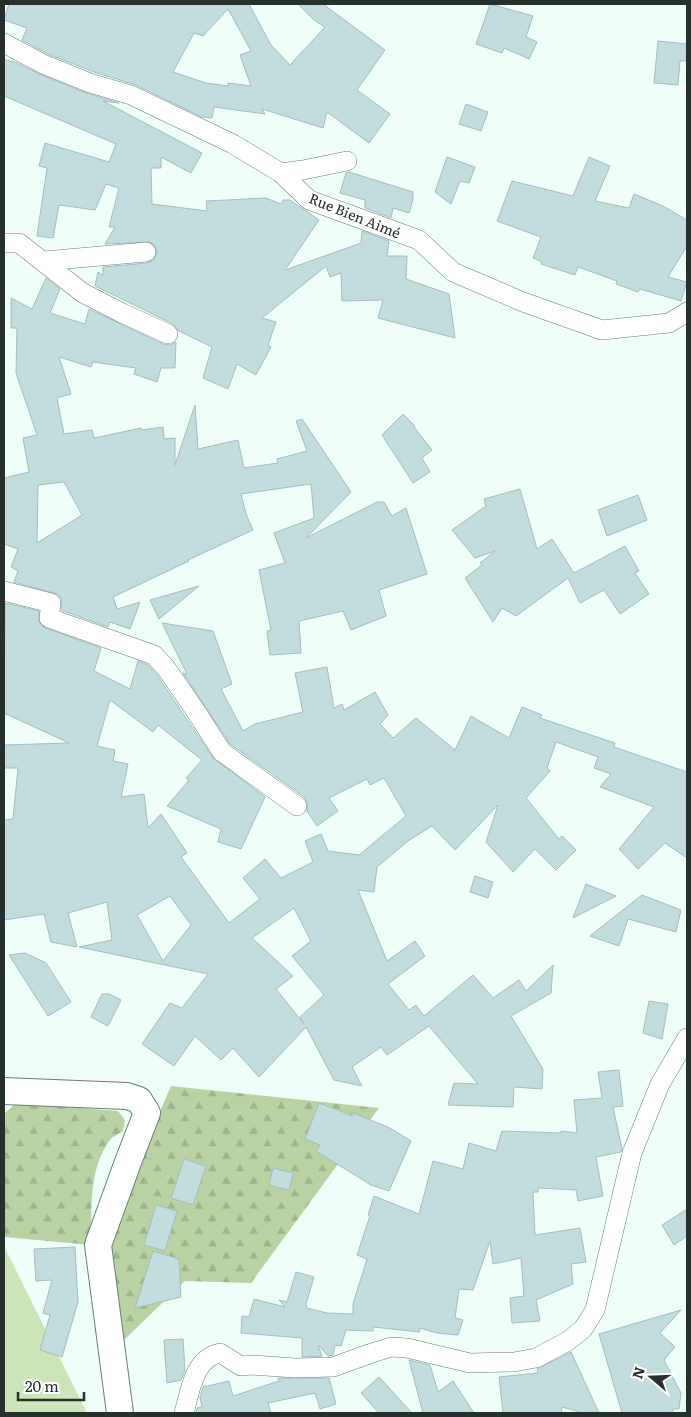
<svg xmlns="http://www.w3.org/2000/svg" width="691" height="1417" viewBox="0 0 691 1417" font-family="Literata,serif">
<defs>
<pattern id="forest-firs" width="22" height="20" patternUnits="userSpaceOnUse" patternTransform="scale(1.25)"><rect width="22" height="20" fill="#b8d2a2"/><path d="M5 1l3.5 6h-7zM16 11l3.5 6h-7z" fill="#9eb58c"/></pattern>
</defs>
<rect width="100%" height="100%" fill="#effef9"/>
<path fill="#cde6b8" d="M4,1246l83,167h-83z"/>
<g fill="url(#forest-firs)">
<path d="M171,1086l208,22 -128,175 -66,-2 -61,59 -18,-91 28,-78z"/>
<path d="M16,1103l102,8 7,9 -2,11c-4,3 -10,5 -13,9 -22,29 -18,70 -19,105l-87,-8v-123z"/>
</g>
<g fill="#c2dddd" stroke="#a4bebe" fill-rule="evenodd">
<path d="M9,4h240l22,41 19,20 35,-38 -11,-7 -16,-16h25l62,46 -28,40 33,24 -21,29 -42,-31 -4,16 -61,-19 3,5 -51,-7 -2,11 -10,-1 -66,-32 -42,-13 -46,-18 -26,-14 5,-12 -23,-8zM228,9l23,42 -11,4 11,31 -23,-3v3l-22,-3 -33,-11 21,-39 9,3z"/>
<path d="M490,4l43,12 -7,21 11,5 -8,17 -25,-11 -2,5 -26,-9z"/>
<path d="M658,41l29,3v17h-7l-2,24 -24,-2z"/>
<path d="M4,59l8,3 1,-1 26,13 47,19 33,10 -16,-2 99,52 -11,20 -30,-16v11h-10l1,36 55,7 -1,-10 60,-3 15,6 2,-4h7l29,20 -34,50 76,-27 1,-12 27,10 -2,15h20l-1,23 43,15 6,44 -77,-20 5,-18 -41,1 -1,-28 -11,4 -4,-11 -64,52 14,4 -8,23 3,2 -15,28 -19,-11 -9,25 -25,-11 9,-31 -33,-16 -6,-7 -78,-38 3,-14 5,3v-8l44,-4 6,-2 3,-5 1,-4 -2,-6 -5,-4 -45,2 10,-17h-6l10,-39 -13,-4 -11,26 -36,-5 -6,33 -16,-2 10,-68 -8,-2 6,-23 64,19 7,-18 -112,-48z"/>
<path d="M466,104l22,8 -7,19 -22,-7z"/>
<path d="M447,157l28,10 -6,16 -9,-2 -9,23 -16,-12z"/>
<path d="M589,157l21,9 -15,35 34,7 5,-14 29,12 24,14v26l-19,31 19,5 -6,19 -41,-12 -2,3 -22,-8 1,-3 -39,-14 -3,8 -34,-11 1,-2 -9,-4 8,-21 -44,-16 15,-40 61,15z"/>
<path d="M349,172l64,20v7l-4,14 -16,-5 -2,10 -26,-10v-8l-25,-7 6,-20z"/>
<path d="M46,278l14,11 -10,24 35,11 4,-15 74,35 7,1 6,-3 -1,26h-14l-4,14 -23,-8 2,-6 -43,-6 -2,5 -32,-10 12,37 -14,4 7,36 28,-4 2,8 47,-10 1,2 21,-3 1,12 11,-1v27l20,-60 3,44 40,-9 6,28 34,-5 -1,-4 30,-8 -11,-30 6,-2 49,73 -45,46 71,-36h7l8,14 14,-8 21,66 -48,16 7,26 -35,14 -8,-19 -44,10 2,32 -31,2 -3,-24 4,-1 -12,-60 26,-7 -11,-30 40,-15 -3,-34 -70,10 5,20 7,16 -65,30 1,1 -76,36 4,12 23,-7 -10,27 -20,-7 -2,5 -47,-17 1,-10 -4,-6 -44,-12 4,-11 -7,-4 7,-18 -14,-5v-66l25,-6 -6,-34 14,-3 -21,-62 1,-45h-6v-30l21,11zM64,482l18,33 -45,28 1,-58z"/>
<path d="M403,414l12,12 -1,1 18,23 -10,8 8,14 -17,11 -31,-48z"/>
<path d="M520,489l17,60 15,-10 22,34 51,-27 14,25 -4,2 14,21 -29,20 -16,-24 -24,13 -12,-25 -52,38 -14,-8 -9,14 -28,-44 17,-13 -2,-2 15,-12 -20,7 -23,-28 34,-24 -2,-7z"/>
<path d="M638,495l9,25 -40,16 -9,-26z"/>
<path d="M199,586l-40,33 -9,-19z"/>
<path d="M5,603l34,8v11l6,6 56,20 -7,23 36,18 8,-28 10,4 9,10 56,83 52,39 -24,52 -23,-7 3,-13 -54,-23 22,-26 -3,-2 16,-18 -44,-35 -5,7 -43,-32 -13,46 18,4 -2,11 15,3 -7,33 23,-3 4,34 13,-14 26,39 -6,4 48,66 31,-24 -17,-21 22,-19 16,19 32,-16 -8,-21 16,-7 7,17 31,4 47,-39 -22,-38 -14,7 -3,-6 -38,19 9,13 -21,15 -10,-15v-9l-3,-5 -74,-53 -47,-71 4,1 -25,-51 51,8 19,53 -11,5 22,42 12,-7 48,-12 -8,-39 32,-6 7,41 8,-4 2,6 31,-18 13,23 -8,9 13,14 23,-20 39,32 16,-34 38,22 13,-31 20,8 -2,3 75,25 -1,4 73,25v86l-22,-15 -27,26 -19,-20 35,-42 -54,-20 11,-13 -17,-6 4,-11 -42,-15 -9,26 3,3 -24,27 33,41 3,-3 14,14 -20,20 -21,-21 -22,23 -27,-30 12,-37 -43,45 -23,-24 -24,15 -31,26 -3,25 -16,-2 29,71 28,-20 10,15 -37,28 21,26 7,-5 8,11 49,-41 20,23 26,-18 7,11 27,-26 -2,28 -40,23 32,53 -1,20 -28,-2 -1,20 -65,-2 6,-22 24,1 -49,-58 -42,29 -6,-8 -29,20 10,19 -28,-6 -28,-53 -47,50 -26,-29 -12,12 -26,-24 -21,30 -32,-22 28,-41 12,5 26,-34 -129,-27 33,-7 -5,-38 -39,11 9,34 -26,-5 -7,-28 -40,6v-100l9,-1 5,-51h-14v-23l65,-2 -65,-30zM170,896l21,29 -28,36 -26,-46zM294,908l17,33 -19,15 32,39 -24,22 4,7 -28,-35 17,-13 -41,-38z"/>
<path d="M475,876l18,6 -5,16 -18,-6z"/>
<path d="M586,884l30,12 -43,22z"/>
<path d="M642,895l39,15 -5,22 -48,-13 -9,27 -29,-10z"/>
<path d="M25,953l21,10 25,39 -23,14 -39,-61z"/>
<path d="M102,994h7l12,6 -13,26 -17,-9z"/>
<path d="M649,1001l19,3 -6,35 -19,-6z"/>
<path d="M619,1070l4,36 -10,1 9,42 -1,3 -25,5 7,39 -25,5 -2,-11 -38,-2v4h-5l2,43 45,-7 6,34 -15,2 2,20 -37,16 4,21 -28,2 -2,-25 14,-2 -3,-38 -28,6 -3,-23 -17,49 -14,-1 -4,29 8,2 -5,15 -21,-2 -18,-5 1,4 -47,-5v4l-27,-1 -5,16 -6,-1 -2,10 -5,1 -10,-11 4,11 -20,1v-19l-61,-5 1,-17 7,1 5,-18 31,8 -6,-7 8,2 9,-30 18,5 -8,27 1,4 20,5 26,1v-10l14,-45 -10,-4 13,-39 -2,-1 6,-19 45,18 14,-53 30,8 6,-26 27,8 6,-20 59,2v-2l16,2 -3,-33 28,-2 -4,-26z"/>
<path d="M319,1103l34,13 -2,-4 39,16 21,13 -22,50 -18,-6 -55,-34 4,-6 -15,-6z"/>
<path d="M184,1159l22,7 -13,39 -22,-7z"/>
<path d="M273,1168l20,5 -4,17 -20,-5z"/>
<path d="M156,1205l21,6 -12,40 -21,-6z"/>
<path d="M687,1209v27l-13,9 -12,-20z"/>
<path d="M75,1247l3,55 -16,55 -22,-7 10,-35 -7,-2 9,-33 -16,1 -2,-32z"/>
<path d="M153,1251l26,8 2,38 -46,11z"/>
<path d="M681,1310l-21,23 15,14 -11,13 17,33 -2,16h-6l-1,4h-50l-23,-79z"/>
<path d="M183,1339l2,31 -4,10 -14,3 -3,-43z"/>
<path d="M571,1352l28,61h-16l-21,-6 -1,6h-58l-4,-36 39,-4 -1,-4z"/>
<path d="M409,1360l21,5 8,27 15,-11 21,32h-51z"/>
<path d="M379,1377l33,36h-33l-18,-20z"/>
<path d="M278,1378h51l7,26 -16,5 -5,-16 -47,10 3,10h-75l1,-5 5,-1 -2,-10 3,-10 26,-6 4,15 46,-15z"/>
</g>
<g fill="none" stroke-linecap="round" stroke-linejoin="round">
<defs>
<g id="street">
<path d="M4,43l39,21 47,19 41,12 102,49 48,29 28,27 110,40 34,32 70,30 79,28 67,-7 18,-11"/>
<path d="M281,173l22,-3 44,-9"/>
<path d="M4,243h15l64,50 39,20 46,21"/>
<path d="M44,261l102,-9"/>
<path d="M4,591l47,12 -2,15 105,37 12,13 29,42 27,42 75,54"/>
<path d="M184,1413c6,-22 10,-55 36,-60l21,13 11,-1 43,3 38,-1 36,-13 22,-7 16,1 63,15 44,-1 22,-4 32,-17 15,-12 12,-19 37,-157 28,-69 27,-46"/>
</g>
<path id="secondary" d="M4,1091l123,5 12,4 8,13 -19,49 -30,83 22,168"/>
</defs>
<use href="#street" stroke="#677d76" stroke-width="20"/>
<use href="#secondary" stroke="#677d76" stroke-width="28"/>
<use href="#street" stroke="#fff" stroke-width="19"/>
<use href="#secondary" stroke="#fff" stroke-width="26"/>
</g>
<g text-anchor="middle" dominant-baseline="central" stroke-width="5" stroke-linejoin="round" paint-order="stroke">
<g font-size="14" fill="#26302d" stroke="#fff">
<text transform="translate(355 215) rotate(22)">Rue Bien Aimé</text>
</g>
</g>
<rect width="691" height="1417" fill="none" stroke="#26302d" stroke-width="10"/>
<g transform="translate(651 1377) rotate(289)" stroke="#ffffff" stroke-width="4" paint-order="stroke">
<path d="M0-4L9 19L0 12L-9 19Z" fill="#26302d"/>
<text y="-8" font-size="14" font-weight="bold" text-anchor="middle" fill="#26302d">N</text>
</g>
<path d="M18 1392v8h66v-8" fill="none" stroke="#26302d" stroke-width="2.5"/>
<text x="25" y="1392" font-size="15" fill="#26302d" stroke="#ffffff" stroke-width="4" paint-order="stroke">20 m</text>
</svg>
